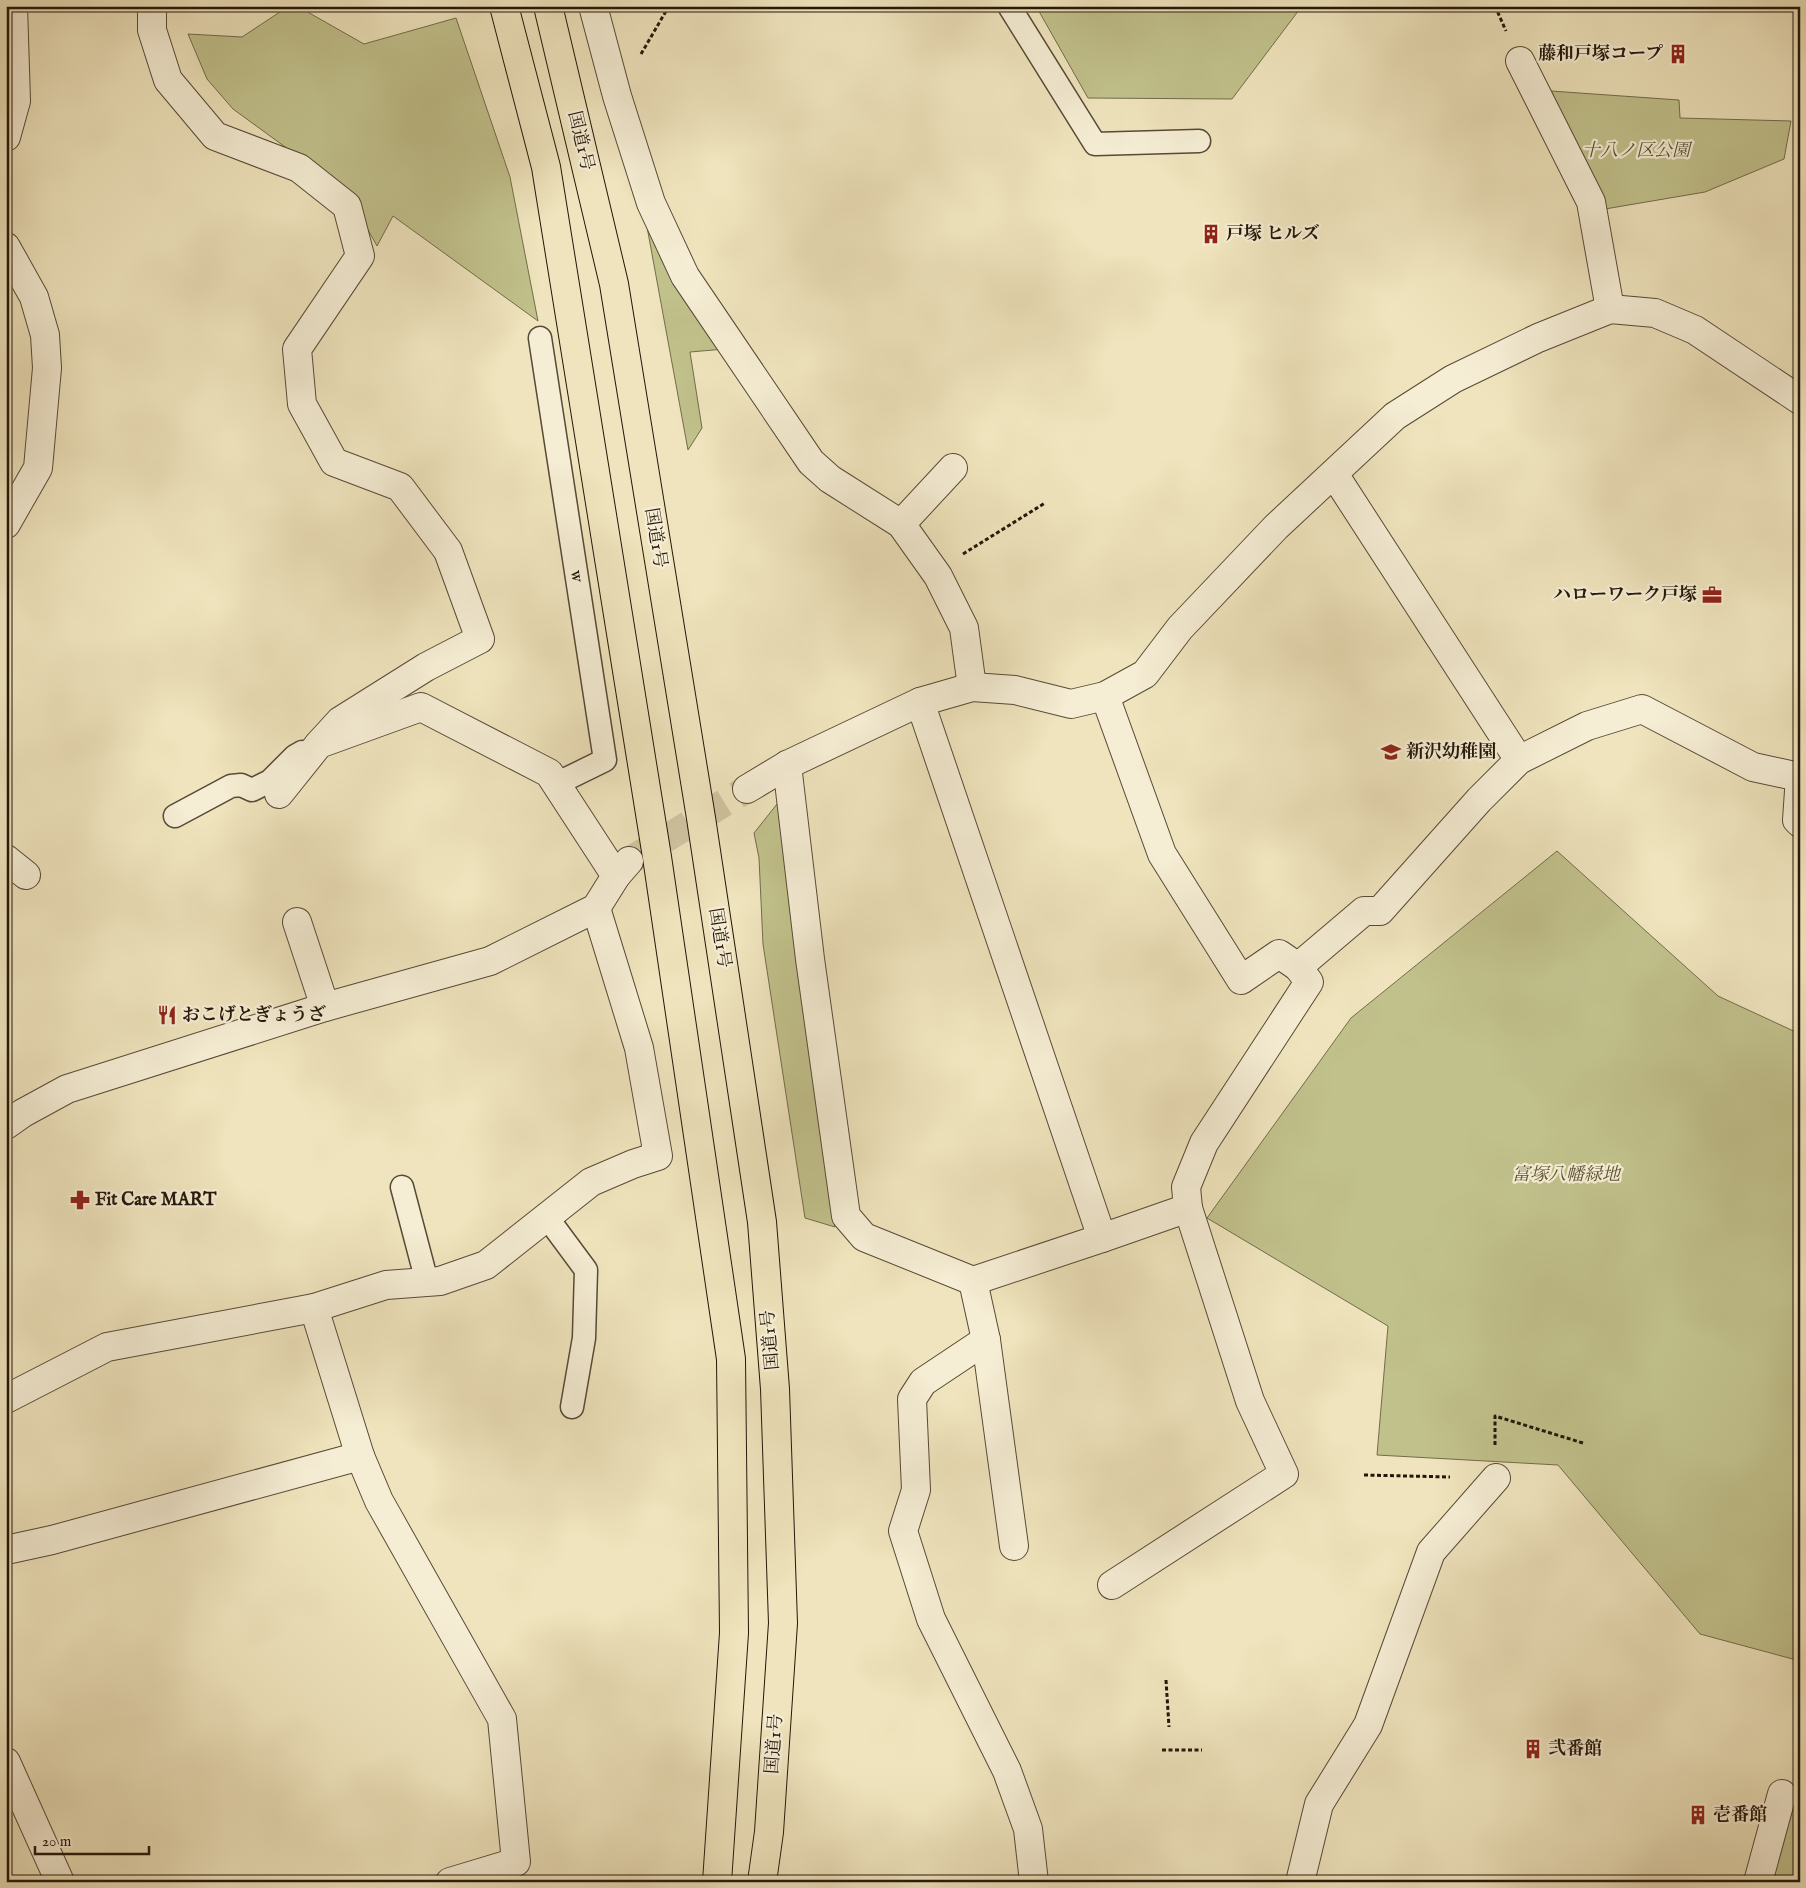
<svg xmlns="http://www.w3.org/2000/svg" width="1806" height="1888" viewBox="0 0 1806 1888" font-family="'IM FELL English','Noto Serif JP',serif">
<rect width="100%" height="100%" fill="#efe4bd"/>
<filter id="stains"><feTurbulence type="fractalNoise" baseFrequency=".004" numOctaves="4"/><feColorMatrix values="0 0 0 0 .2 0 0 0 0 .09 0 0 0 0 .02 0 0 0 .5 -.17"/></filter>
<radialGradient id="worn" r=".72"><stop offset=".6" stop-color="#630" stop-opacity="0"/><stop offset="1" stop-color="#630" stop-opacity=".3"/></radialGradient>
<g fill="#c1c18c" stroke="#726c4a">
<path d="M289,6h8l67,38 92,-26 54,159 28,144 -145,-105 -16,30 -30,-54 -114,-83 -26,-30 -19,-45 54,3z"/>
<path d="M1036,6h266l-70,93 -144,-1z"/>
<path d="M1551,91l128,9 1,18 111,3 -7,38 -79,33 -100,17z"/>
<path d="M645,216l80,133 -35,3 12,76 -14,22z"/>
<path d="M781,799l54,428 -30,-9 -42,-274 -4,-86 -5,-25z"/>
<path d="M1557,851l161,145 82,38v627l-100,-27 -142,-169 -181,-10 11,-129 -181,-108 144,-200z"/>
<path d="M1800,1795v87h-35l22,-86z"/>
</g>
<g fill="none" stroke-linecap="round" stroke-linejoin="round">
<path stroke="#d1c5a2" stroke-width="28" stroke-dasharray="28 14" stroke-linecap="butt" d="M629,861l118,-72"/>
<defs>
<g id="lane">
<path d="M1009,6l86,138 104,-3"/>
<path id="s1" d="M540,338l65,422 -49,24"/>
<path d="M175,816l56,-30 10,-1 11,5 18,-9 25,-25 7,-4"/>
<path d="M402,1187l25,95"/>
<path d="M546,1216l40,54 -2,68 -12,69"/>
</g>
<g id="street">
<path d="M152,6v24l16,50 47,56 84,32 48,38 13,50 -63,93 5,55 32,58 66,25 48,64 32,88 -54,28 -86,54 -21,23"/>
<path d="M593,6l24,90 34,107 34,73 126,186 19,17 71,45 37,52 26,52 8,59"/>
<path d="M1520,61l71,141 19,107"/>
<path d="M6,137l10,-36 -3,-95"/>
<path d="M6,247l28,50 11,38 2,33 -9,100 -32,56"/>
<path d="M1334,474l185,286"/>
<path d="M901,524l52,-56"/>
<path d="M1105,696l57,158 79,126 38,-26 19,13"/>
<path d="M920,702l182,536 86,-30 62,193 34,73 -172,111"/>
<path d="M787,765l23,194 36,257 18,21 109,44 13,59 28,206"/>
<path d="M1800,776l-3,44 3,3"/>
<path d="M747,789l40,-24 133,-63 52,-15 43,3 56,14 34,-8 40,-22 35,-46 96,-101 119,-111 58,-37 85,-41 72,-29 45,4 40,17 105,70"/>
<path d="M279,794l40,-50 102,-37 128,66 67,103"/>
<path d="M6,859l20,16"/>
<path d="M297,922l28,85"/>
<path d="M6,1125l17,-12 44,-24 258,-82 165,-46 106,-53 20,-32 13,-15"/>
<path d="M1188,1208l-2,-21 18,-44 105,-161 -11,-15 66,-56h16l99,-111 40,-40 68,-34 55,-17 111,58 46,10"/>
<path d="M973,1281l129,-43"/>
<path d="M314,1308l46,148 19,45 123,218 14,143 -66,20"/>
<path d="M986,1340l-63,42 -11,17 4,91 -13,41 28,88 76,152 21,58 6,53"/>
<path d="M6,1399l101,-52 207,-39 72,-23 54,-4 46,-16 105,-83 42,-18 25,-8 -19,-108 -43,-140"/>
<path d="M6,1550l46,-10 308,-84"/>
<path d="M6,1762l54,120"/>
<path d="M1300,1882l19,-78 49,-79 63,-173 65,-74"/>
<path d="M1758,1882l24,-88"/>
</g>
<g id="highway">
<path d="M504,6l42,161 111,690 74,502 3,274 -17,249"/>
<path d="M548,6l66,278 87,534 61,404 13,167 8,234 -14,209 -7,50"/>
</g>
</defs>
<use href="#lane" stroke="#574a36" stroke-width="25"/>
<use href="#street" stroke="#574a36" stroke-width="30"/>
<use href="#highway" stroke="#241609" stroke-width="30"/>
<g stroke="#241609" stroke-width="3" stroke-dasharray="4 2.5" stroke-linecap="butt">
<path d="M1495,6l11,25"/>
<path d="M641,54l28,-48"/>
<path d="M963,554l82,-51"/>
<path d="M1495,1445v-29l88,27"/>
<path d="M1364,1475l86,2"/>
<path d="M1166,1680l3,47"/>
<path d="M1162,1750h40"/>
</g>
<use href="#lane" stroke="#f5edd4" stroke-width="22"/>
<use href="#street" stroke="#f5edd4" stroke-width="28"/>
<use href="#highway" stroke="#efe4bd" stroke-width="28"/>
</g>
<defs>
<symbol id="building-bare" viewBox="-9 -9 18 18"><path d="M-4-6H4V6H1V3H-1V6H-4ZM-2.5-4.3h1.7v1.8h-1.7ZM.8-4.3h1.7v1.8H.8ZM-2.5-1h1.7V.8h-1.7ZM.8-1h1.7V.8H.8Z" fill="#8f2418" stroke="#f5edd4" stroke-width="2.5" paint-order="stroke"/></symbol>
<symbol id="office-bare" viewBox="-9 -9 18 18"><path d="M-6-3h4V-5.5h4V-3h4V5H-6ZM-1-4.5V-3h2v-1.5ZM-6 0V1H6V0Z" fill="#8f2418" stroke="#f5edd4" stroke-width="2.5" paint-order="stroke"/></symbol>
<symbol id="school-bare" viewBox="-9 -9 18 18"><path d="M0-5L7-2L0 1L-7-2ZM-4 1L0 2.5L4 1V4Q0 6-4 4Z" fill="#8f2418" stroke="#f5edd4" stroke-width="2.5" paint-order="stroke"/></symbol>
<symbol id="restaurant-bare" viewBox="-9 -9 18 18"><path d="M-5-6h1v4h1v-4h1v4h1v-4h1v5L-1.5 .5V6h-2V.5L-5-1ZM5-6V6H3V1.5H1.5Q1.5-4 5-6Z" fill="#8f2418" stroke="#f5edd4" stroke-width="2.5" paint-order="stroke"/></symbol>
<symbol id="pharmacy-bare" viewBox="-9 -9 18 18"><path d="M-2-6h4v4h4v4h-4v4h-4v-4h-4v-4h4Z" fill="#8f2418" stroke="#f5edd4" stroke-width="2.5" paint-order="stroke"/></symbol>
</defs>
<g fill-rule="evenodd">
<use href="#building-bare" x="1664" y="40" width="28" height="28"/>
<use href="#building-bare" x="1197" y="220" width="28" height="28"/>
<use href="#office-bare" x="1698" y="581" width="28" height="28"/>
<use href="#school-bare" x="1377" y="738" width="28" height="28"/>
<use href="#restaurant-bare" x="153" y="1001" width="28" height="28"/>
<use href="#pharmacy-bare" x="66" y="1186" width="28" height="28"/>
<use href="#building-bare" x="1519" y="1735" width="28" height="28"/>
<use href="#building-bare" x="1684" y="1801" width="28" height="28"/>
</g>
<g text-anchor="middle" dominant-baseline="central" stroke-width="4.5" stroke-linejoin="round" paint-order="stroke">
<g font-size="18" font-weight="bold" fill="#241609" stroke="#f5edd4" text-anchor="start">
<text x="1663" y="54" text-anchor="end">藤和戸塚コープ</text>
<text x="1226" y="234">戸塚 ヒルズ</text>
<text x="1697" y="595" text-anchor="end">ハローワーク戸塚</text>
<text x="1406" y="752">新沢幼稚園</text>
<text x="182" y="1015">おこげとぎょうざ</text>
<text x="95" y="1200">Fit Care MART</text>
<text x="1548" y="1749">弐番館</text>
<text x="1713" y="1815">壱番館</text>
</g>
<g font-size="18" fill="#241609" stroke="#f5edd4">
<text transform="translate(580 141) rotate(77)">国道1号</text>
<text transform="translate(655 538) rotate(81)">国道1号</text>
<text stroke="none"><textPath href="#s1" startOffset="241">w</textPath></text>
<text transform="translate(719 938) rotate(81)">国道1号</text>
<text transform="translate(771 1340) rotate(-95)">国道1号</text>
<text transform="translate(775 1744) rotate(-86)">国道1号</text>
</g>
<g font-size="18" font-style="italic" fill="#5b5237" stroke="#f5edd4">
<text x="1636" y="151">十八ノ区公園</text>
<text x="1566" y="1175">富塚八幡緑地</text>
</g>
</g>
<rect width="1806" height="1888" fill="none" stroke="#efe4bd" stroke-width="25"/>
<rect x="8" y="8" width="1791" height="1873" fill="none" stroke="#241609" stroke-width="2.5"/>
<rect x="12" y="12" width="1781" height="1863" fill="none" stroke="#241609"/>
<path d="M35 1846v8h114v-8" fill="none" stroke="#241609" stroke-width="2.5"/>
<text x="42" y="1846" font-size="15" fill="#241609" stroke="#f5edd4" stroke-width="4" paint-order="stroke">20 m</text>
<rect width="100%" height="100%" filter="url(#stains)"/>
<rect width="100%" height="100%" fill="url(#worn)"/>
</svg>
